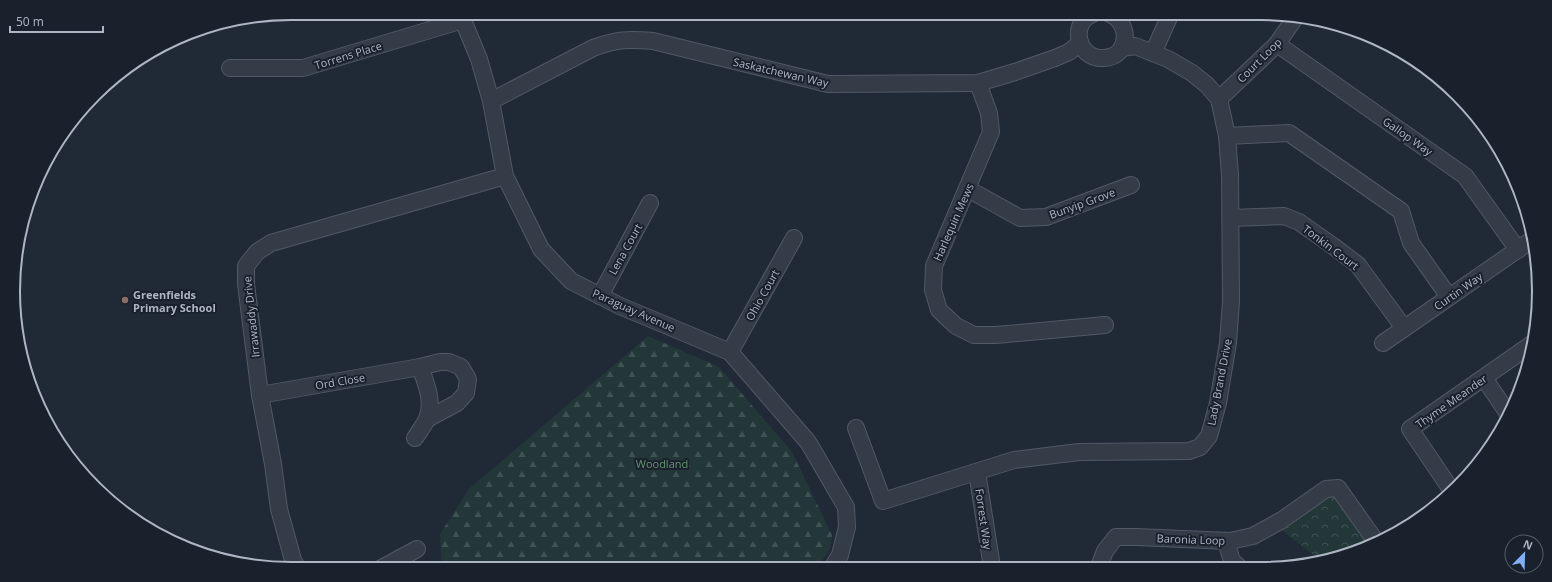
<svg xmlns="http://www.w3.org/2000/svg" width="1552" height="582" viewBox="0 0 1552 582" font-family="'Open Sans',sans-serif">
<defs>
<pattern id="forest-firs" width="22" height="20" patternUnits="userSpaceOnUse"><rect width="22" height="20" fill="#233739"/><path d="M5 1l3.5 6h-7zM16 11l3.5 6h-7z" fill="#405254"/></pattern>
<pattern id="park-crowns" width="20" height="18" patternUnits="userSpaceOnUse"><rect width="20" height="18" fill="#233739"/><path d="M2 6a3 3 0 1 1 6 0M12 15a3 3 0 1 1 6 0" fill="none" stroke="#405254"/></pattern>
</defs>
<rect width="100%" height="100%" fill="#202a37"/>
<path fill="url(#forest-firs)" d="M648,336l71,31 73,85 40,83 -2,14 -13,19 -375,1 -2,-35 29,-45z"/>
<path fill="url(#park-crowns)" d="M1335,493l37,51 -52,16 -41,-32z"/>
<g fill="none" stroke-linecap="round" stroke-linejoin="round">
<defs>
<g id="minor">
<path d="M460,13l19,46 12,42 14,75 36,73 30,32 49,25 110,46 78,90 38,65 1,20 -7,28 -8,13"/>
<path d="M1095,13c-26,7 -19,47 9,45 26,-1 28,-36 4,-45"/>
<path d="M1277,44l188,132 53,74"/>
<path d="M1153,53l18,-40"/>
<path d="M230,68h73l160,-48"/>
<path d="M978,83l11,30 2,19 -57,134 -1,24 6,20 17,16 18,9h22l109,-10"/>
<path d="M1219,99l58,-55 18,-26"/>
<path d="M491,101l102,-53c25,-9 34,-9 60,-7l175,43 150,-1 37,-11 40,-14 14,-6 11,-9"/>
<path d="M1227,136l62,-3 112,78 10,32 38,54"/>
<path d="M968,189l52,29 26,-1 85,-32"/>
<path d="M1231,218l53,-2 15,6 34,24 25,19 46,63"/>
<path d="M600,296l50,-93"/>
<path d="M1383,343l150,-104"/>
<path d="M730,352l64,-114"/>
<path d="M420,367l20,-5h9l12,5 7,12 -2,14 -9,10 -30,16"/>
<path d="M1484,378l23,34"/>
<path d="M260,395l160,-28c6,16 14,34 7,52 -3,6 -8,13 -12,19"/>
<path d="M856,428l27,73 131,-41 65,-8 110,-1 11,-4 9,-11 9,-33 10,-60 3,-42 -1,-126 -3,-39 -8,-37 -12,-14 -15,-12 -24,-14 -33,-13 -13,2"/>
<path d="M977,472l15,95"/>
<path d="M1452,491l-42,-62 123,-86"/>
<path d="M1226,541l6,20 7,6"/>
<path d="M1099,567l6,-16 11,-14h20l94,4 23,-5 29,-16 44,-31 12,-1 39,55"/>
<path d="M298,569l-5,-9 -14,-51 -6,-45 -13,-69 -14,-111v-18l11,-14 14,-9 234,-67"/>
<path d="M380,569l37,-20"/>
</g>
</defs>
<use href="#minor" stroke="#515965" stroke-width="18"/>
<use href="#minor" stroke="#343c47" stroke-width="16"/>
</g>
<circle fill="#8d6e63" stroke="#19212c" stroke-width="1.5" cx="125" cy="300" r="4"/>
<g text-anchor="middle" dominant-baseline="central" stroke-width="4" stroke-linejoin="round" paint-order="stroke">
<g font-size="11" fill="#aeb6c4" stroke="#19212c">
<text transform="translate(348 55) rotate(-17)">Torrens Place</text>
<text transform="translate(1259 60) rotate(-45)">Court Loop</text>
<text transform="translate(781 72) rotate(13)">Saskatchewan Way</text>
<text transform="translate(1408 136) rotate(35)">Gallop Way</text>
<text transform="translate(1082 203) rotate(-20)">Bunyip Grove</text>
<text transform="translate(953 222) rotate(-66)">Harlequin Mews</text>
<text transform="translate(1331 247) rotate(37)">Tonkin Court</text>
<text transform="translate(625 249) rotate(-61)">Lena Court</text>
<text transform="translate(1458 291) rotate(-35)">Curtin Way</text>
<text transform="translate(762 295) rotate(-61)">Ohio Court</text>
<text transform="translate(634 310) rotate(24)">Paraguay Avenue</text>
<text transform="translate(251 317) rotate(-96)">Irrawaddy Drive</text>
<text transform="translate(340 381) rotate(-10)">Ord Close</text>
<text transform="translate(1219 382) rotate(-79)">Lady Brand Drive</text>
<text transform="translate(1451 401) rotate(-35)">Thyme Meander</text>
<text transform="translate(984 519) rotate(82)">Forrest Way</text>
<text transform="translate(1191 539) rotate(2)">Baronia Loop</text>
</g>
<g font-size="11" font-weight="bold" fill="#aeb6c4" stroke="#19212c" text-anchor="start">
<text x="133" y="294">Greenfields<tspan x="133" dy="13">Primary School</tspan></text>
</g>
<g font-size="11" fill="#669471" stroke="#19212c">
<text x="662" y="463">Woodland</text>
</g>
</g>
<path d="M0 0H1552V582H0ZM291 20H1261A271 271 0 0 1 1532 291V291A271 271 0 0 1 1261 562H291A271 271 0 0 1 20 291V291A271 271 0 0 1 291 20Z" fill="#19212c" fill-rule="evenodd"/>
<path fill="none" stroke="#aeb6c4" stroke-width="2" d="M291 20H1261A271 271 0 0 1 1532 291V291A271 271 0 0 1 1261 562H291A271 271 0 0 1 20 291V291A271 271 0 0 1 291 20Z"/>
<g transform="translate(1524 554) rotate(23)"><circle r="19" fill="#19212c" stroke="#555d69"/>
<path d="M0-3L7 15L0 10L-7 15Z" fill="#82aef5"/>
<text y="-6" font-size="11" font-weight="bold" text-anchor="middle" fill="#aeb6c4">N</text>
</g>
<path d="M10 26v6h93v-6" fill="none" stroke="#aeb6c4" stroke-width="2"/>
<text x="16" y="26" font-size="12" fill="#aeb6c4" stroke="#19212c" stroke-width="3" paint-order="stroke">50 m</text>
</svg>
